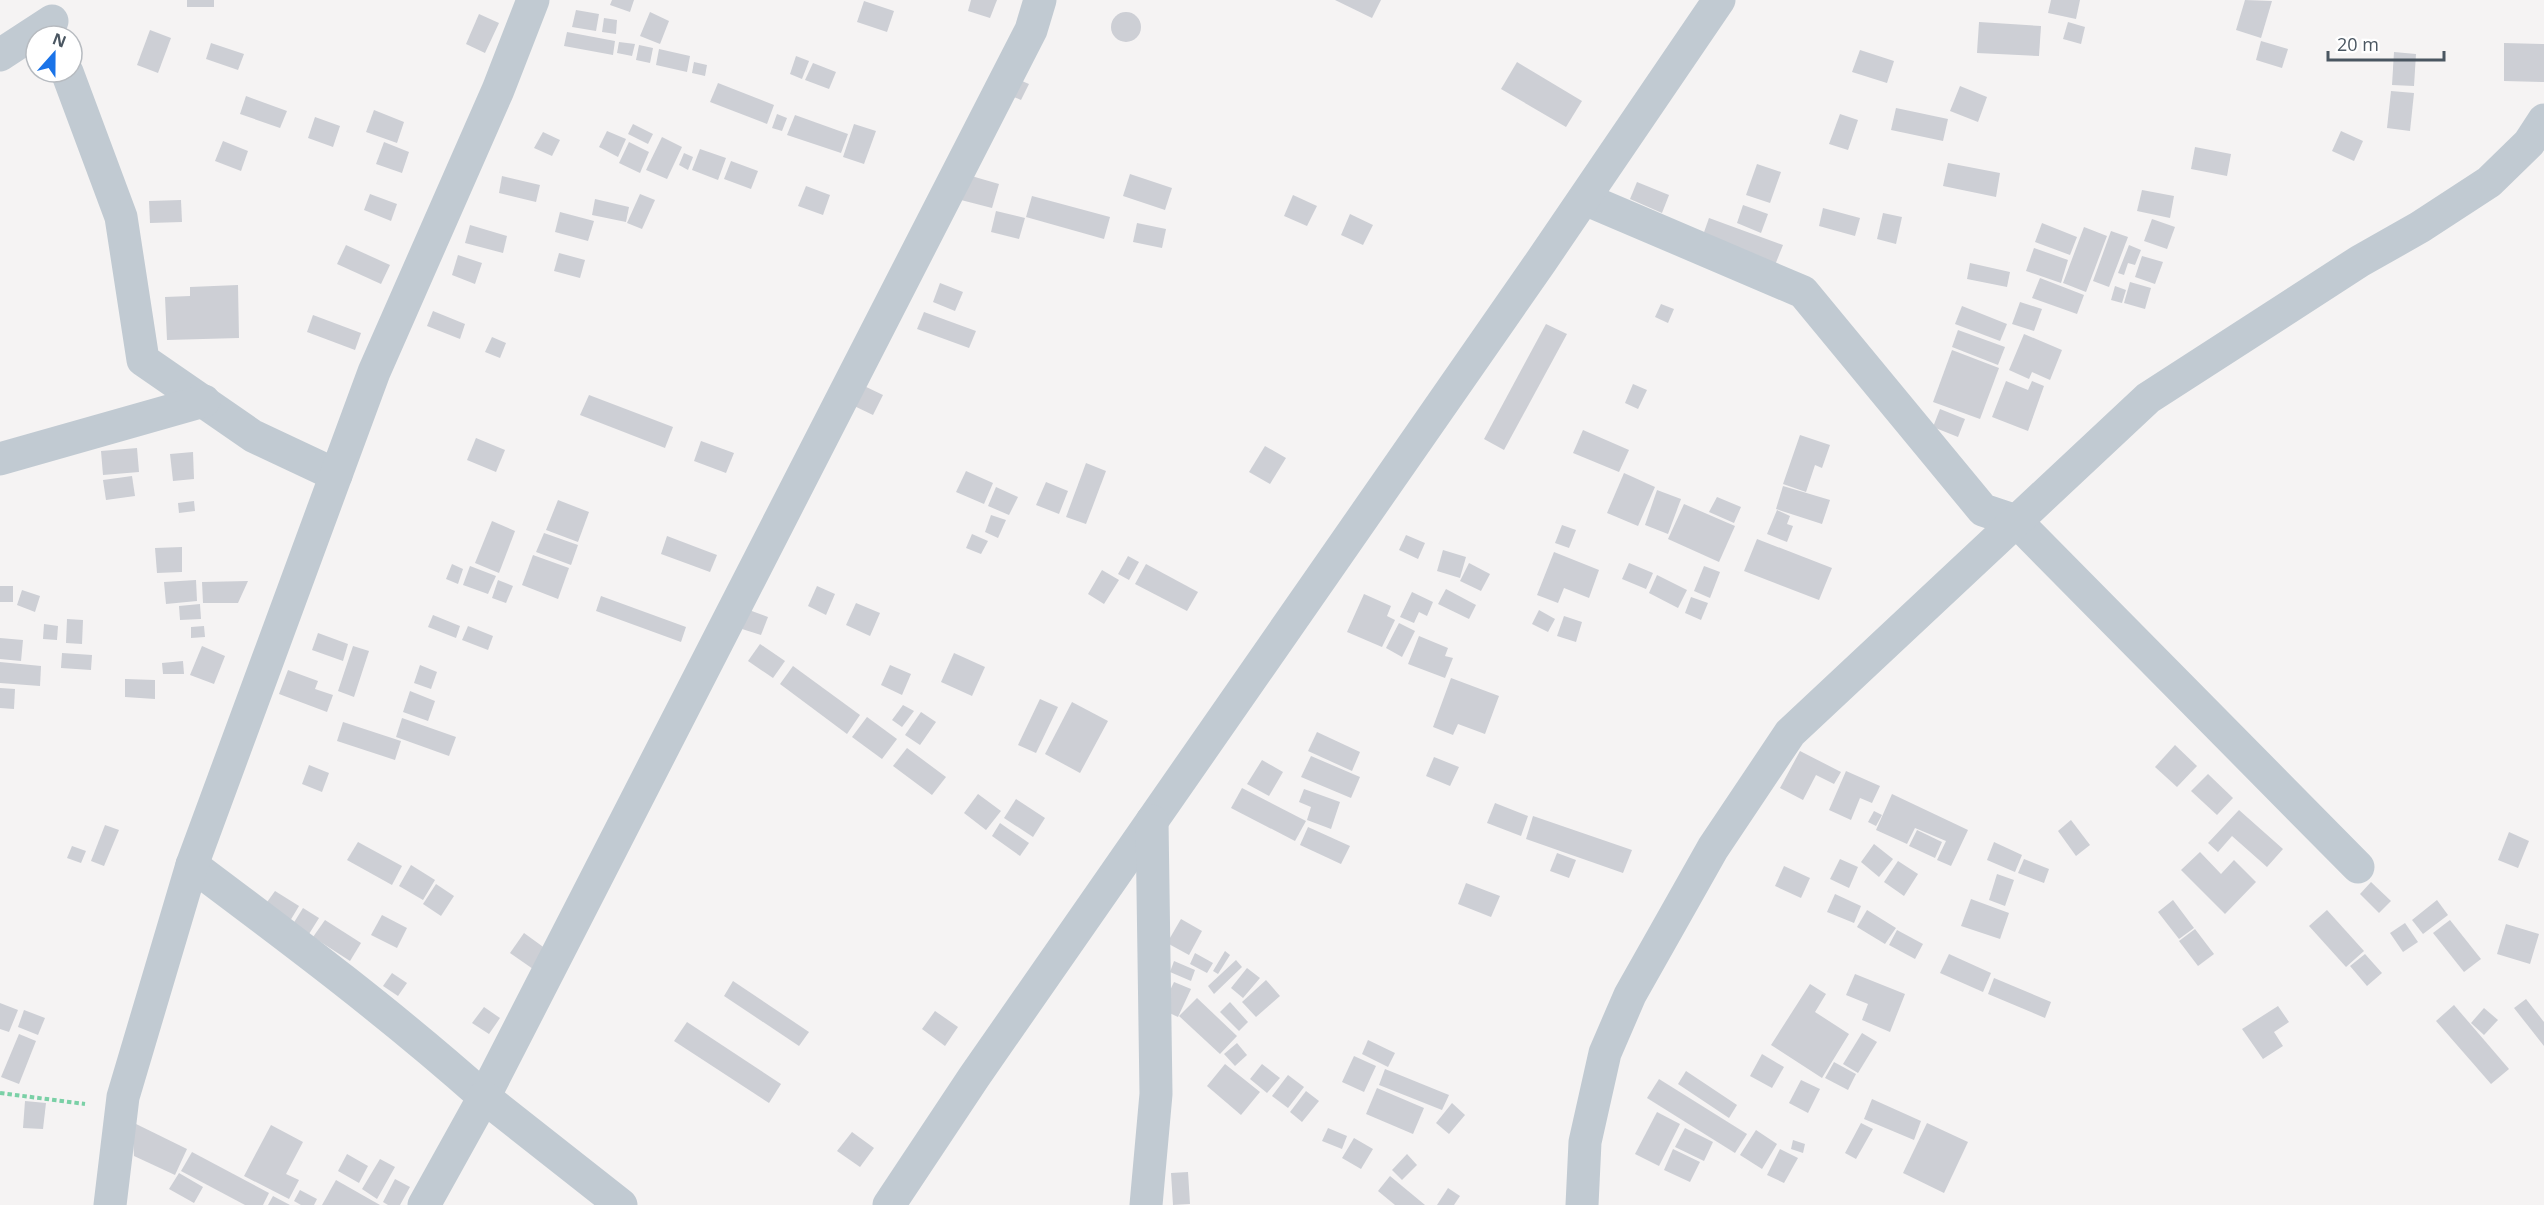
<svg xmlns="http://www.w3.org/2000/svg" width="2544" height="1205" viewBox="0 0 2544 1205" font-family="'Open Sans',sans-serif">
<rect width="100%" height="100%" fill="#f5f3f3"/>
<g fill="#cdcfd5">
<rect x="187" y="0" width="27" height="7"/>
<path d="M612,0h22l-4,12 -20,-7z"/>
<path d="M971,0h26l-7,18 -22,-7z"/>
<path d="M1335,0h46l-9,18z"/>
<path d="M2051,0h29l-4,19 -28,-6z"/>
<path d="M2245,0l27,1 -11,37 -25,-8z"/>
<path d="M864,1l30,10 -7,21 -30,-10z"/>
<path d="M576,10l23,4 -3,17 -24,-4z"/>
<path d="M650,12l19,9 -9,23 -20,-8z"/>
<circle cx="1126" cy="27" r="15"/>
<path d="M479,14l20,9 -14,30 -19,-9z"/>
<path d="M604,18l13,2 -1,14 -14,-2z"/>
<path d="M1979,22l62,4 -2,30 -62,-3z"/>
<path d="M2068,22l17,5 -4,17 -18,-5z"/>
<path d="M150,30l21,8 -13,35 -21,-8z"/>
<path d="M567,32l48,9 -2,14 -49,-9z"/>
<path d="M2261,41l27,8 -6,19 -26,-8z"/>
<path d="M619,42l16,2 -3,12 -15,-3z"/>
<path d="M211,43l33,11 -6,16 -32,-11z"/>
<path d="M2504,43l40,1v38l-40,-1z"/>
<path d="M639,45l14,3 -3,15 -14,-3z"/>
<path d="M659,49l31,7 -3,16 -31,-7z"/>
<path d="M1860,50l34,11 -7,22 -35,-11z"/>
<path d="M2394,52l22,2 -2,32 -22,-1z"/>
<path d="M796,56l13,5 -7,18 -12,-5z"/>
<path d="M694,62l13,3 -2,11 -13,-3z"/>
<path d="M1517,62l65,39 -16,26 -65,-38z"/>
<path d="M813,63l23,9 -7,17 -24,-9z"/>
<path d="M1015,78l14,6 -8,16 -14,-6z"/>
<path d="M718,83l56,22 -7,19 -57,-22z"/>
<path d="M1960,86l27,11 -9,25 -28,-11z"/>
<path d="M2391,91l23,2 -4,38 -23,-3z"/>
<path d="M246,96l41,15 -7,17 -40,-14z"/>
<path d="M1896,108l52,11 -5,22 -52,-11z"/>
<path d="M374,110l30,12 -7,21 -31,-11z"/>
<path d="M777,114l10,4 -5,13 -10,-3z"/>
<path d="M1840,114l18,6 -10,30 -19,-6z"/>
<path d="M795,115l53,19 -7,19 -54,-18z"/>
<path d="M315,117l25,9 -7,21 -25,-9z"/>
<path d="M633,124l20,10 -5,10 -20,-10z"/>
<path d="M854,124l22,7 -12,33 -21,-7z"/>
<path d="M607,131l19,8 -8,18 -19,-10z"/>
<path d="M2341,131l22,10 -9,20 -22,-10z"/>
<path d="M543,132l17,8 -8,16 -18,-8z"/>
<path d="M662,137l20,10 -15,32 -21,-9z"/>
<path d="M223,141l25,10 -7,20 -26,-10z"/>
<path d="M384,142l25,10 -7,21 -26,-9z"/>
<path d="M629,142l20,10 -9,21 -21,-10z"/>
<path d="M2195,147l36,7 -4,22 -36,-7z"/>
<path d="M700,149l26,9 -8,22 -26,-10z"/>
<path d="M684,153l9,4 -5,13 -9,-5z"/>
<path d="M731,161l27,10 -7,18 -27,-10z"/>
<path d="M1948,163l52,10 -4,24 -53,-11z"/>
<path d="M1757,164l24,8 -11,31 -24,-8z"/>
<path d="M1130,174l42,14 -7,22 -42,-14z"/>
<path d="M968,175l31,9 -7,24 -31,-8z"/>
<path d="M502,176l38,9 -4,17 -37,-9z"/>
<path d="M1637,182l32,13 -7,18 -32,-14z"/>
<path d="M806,186l24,9 -7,20 -25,-9z"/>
<path d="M2142,190l32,6 -4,22 -33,-7z"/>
<path d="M370,194l27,10 -6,17 -27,-11z"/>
<path d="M640,194l15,6 -13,29 -15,-6z"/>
<path d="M1293,195l24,11 -10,20 -23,-10z"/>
<path d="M1032,196l78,21 -6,22 -78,-22z"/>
<path d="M595,199l34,8 -3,15 -34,-7z"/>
<path d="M181,200l1,22 -32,1 -1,-22z"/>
<path d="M1743,205l25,9 -7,19 -24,-10z"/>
<path d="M1823,208l37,10 -5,18 -36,-10z"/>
<path d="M996,211l29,7 -6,21 -28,-7z"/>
<path d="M560,212l34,9 -6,20 -33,-9z"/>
<path d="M1883,213l19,4 -6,27 -19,-5z"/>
<path d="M1350,214l23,11 -10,20 -22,-10z"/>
<path d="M1709,218l74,27 -8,20 -73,-27z"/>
<path d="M2152,219l23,8 -8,22 -23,-8z"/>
<path d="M1137,223l29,6 -4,19 -29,-6z"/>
<path d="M2042,223l35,14 -7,18 -35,-13z"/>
<path d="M470,225l37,11 -4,17 -38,-10z"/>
<path d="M2084,227l23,9 -21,56 -23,-9z"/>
<path d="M2111,231l17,6 -19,50 -16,-6z"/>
<path d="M346,245l44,20 -9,19 -44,-20z"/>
<path d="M2129,245l12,5 -6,15 -7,-2 -4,12 -6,-2z"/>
<path d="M2034,248l34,12 -7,23 -35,-12z"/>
<path d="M559,253l26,7 -5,18 -26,-7z"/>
<path d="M458,255l24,8 -7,21 -23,-9z"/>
<path d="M2142,256l21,6 -8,22 -20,-7z"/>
<path d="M1970,263l40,9 -3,15 -40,-8z"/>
<path d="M2040,278l44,17 -7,19 -45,-16z"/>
<path d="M2130,282l21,6 -6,21 -21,-6z"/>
<path d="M940,283l23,9 -8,19 -22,-9z"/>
<path d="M238,285l1,53 -72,2 -2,-43 25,-1v-9z"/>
<path d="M2115,286l11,4 -4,13 -11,-3z"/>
<path d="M2020,302l22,7 -8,22 -22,-7z"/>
<path d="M1661,304l13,5 -6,14 -13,-6z"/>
<path d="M1962,306l45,18 -7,17 -45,-17z"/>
<path d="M433,311l32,13 -5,15 -33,-13z"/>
<path d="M924,312l52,19 -7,17 -52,-19z"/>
<path d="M313,315l48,18 -6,17 -48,-18z"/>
<path d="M1546,324l21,10 -63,116 -20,-11z"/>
<path d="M1958,330l47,17 -7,18 -46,-18z"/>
<path d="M2024,334l38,16 -12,30 -18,-8 -3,7 -20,-9z"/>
<path d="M492,337l14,6 -6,15 -15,-6z"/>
<path d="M1952,350l47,18 -19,51 -47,-17z"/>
<path d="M2006,381l22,9 4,-9 12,5 -16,45 -36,-14z"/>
<path d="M860,384l23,11 -10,20 -23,-11z"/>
<path d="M1633,384l14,6 -9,19 -13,-6z"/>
<path d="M589,395l84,32 -8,21 -85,-33z"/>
<path d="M1940,409l25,10 -7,18 -25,-10z"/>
<path d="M1583,430l46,20 -10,22 -46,-19z"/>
<path d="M1800,435l30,10 -8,23 -7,-3 -9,27 -23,-8z"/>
<path d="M476,438l29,12 -9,22 -29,-12z"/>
<path d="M701,441l33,12 -8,20 -32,-12z"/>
<path d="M1265,446l21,12 -16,26 -21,-12z"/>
<path d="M137,448l2,24 -36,3 -2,-24z"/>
<path d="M193,452l1,27 -21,2 -3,-27z"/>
<path d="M1086,463l20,8 -20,53 -20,-7z"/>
<path d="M966,471l27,12 -9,21 -28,-12z"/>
<path d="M1624,473l31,14 -17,39 -31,-13z"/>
<path d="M132,476l3,20 -29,4 -3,-20z"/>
<path d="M1046,482l22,9 -9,23 -23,-9z"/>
<path d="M1783,486l47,14 -8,24 -46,-15z"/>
<path d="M996,487l22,10 -9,18 -21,-9z"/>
<path d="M1657,490l24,9 -13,35 -23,-9z"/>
<path d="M1717,497l24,10 -7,16 -25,-11z"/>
<path d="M558,500l31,12 -11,30 -32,-12z"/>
<path d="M194,501l1,10 -16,2 -1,-10z"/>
<path d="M1684,504l51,22 -16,36 -51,-23z"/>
<path d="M1777,510l13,6 -3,8 6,2 -6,16 -20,-8z"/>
<path d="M991,515l15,5 -8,18 -13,-6z"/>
<path d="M492,521l23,10 -16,42 -24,-10z"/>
<path d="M1562,525l14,5 -7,18 -14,-5z"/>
<path d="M544,533l34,12 -7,20 -35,-13z"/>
<path d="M972,534l16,7 -7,13 -15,-6z"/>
<path d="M1406,535l19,8 -7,16 -19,-9z"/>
<path d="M667,536l50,19 -7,17 -49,-18z"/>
<path d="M1757,539l75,29 -13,32 -75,-29z"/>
<path d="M182,547v25l-25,1 -2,-25z"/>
<path d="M1443,550l23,7 -6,21 -23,-7z"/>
<path d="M1554,552l45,18 -10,28 -25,-10 -6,15 -21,-8z"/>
<path d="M533,555l36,13 -11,31 -36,-14z"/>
<path d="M1128,556l11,6 -10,18 -11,-6z"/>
<path d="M1469,563l21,11 -9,17 -21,-10z"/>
<path d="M1629,563l24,10 -7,16 -24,-10z"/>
<path d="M452,564l11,5 -5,15 -12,-5z"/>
<path d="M1146,564l52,28 -11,19 -52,-27z"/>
<path d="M470,566l26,10 -8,18 -25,-9z"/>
<path d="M1704,566l16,6 -10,26 -16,-7z"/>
<path d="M1102,570l17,10 -15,24 -16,-10z"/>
<path d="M1657,575l30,15 -9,18 -29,-15z"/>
<path d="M196,580l1,21 -31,3 -2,-22z"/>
<path d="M498,580l15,6 -7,17 -14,-5z"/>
<path d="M248,581l-10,22h-35l-1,-21z"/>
<rect x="0" y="586" width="13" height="16"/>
<path d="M817,586l18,8 -9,21 -18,-9z"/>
<path d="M1446,589l30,16 -7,14 -31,-15z"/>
<path d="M22,590l18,6 -5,16 -18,-7z"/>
<path d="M1412,592l21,10 -6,14 -8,-4 -5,11 -14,-6z"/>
<path d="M1364,594l27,12 -4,10 8,4 -13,27 -35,-15z"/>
<path d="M601,596l85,31 -5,15 -85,-31z"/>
<path d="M1691,597l17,6 -7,17 -16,-7z"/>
<path d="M856,603l24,10 -10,23 -24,-11z"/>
<path d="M200,604l1,15 -21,1 -1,-14z"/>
<path d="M749,610l19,7 -7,18 -19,-6z"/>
<path d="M1539,610l16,9 -7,13 -16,-8z"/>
<path d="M433,615l27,11 -4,12 -28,-11z"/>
<path d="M1564,616l18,6 -6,20 -19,-6z"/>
<path d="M67,619l16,1 -1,24 -16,-1z"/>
<path d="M1399,623l16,8 -13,26 -16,-9z"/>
<path d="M44,624l14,2 -1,14 -14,-1z"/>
<path d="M204,626l1,11 -14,1v-11z"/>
<path d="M468,626l25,10 -5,14 -26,-10z"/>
<path d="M318,633l30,11 -5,17 -31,-11z"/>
<path d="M1419,636l29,12 -3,8 8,2 -8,20 -37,-14z"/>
<path d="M0,638l23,2 -2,21 -21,-2z"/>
<path d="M760,644l25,17 -12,17 -25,-17z"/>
<path d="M202,646l23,10 -11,28 -24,-9z"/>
<path d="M353,646l16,5 -15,46 -16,-6z"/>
<path d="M62,653l30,2 -1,15 -30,-2z"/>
<path d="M954,653l31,14 -13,29 -31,-14z"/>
<path d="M183,661l1,13h-21l-1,-11z"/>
<path d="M0,662l41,4 -1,20 -40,-3z"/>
<path d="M420,665l17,7 -6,17 -17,-6z"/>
<path d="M890,665l21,9 -9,21 -21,-10z"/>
<path d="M793,666l67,49 -13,19 -67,-50z"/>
<path d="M288,670l30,11 -3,8 18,6 -6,17 -48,-18z"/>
<path d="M1451,678l48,18 -14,38 -27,-10 -5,11 -20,-8z"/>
<path d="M125,679l30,1v19l-30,-2z"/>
<path d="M0,688l15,1 -1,20 -14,-1z"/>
<path d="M410,691l25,10 -7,20 -25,-9z"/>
<path d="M1040,699l18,8 -22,46 -18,-8z"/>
<path d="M1072,702l36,19 -28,52 -35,-19z"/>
<path d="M903,705l11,6 -12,16 -10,-7z"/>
<path d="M921,712l15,10 -16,23 -15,-10z"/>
<path d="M867,717l30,22 -15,20 -30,-22z"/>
<path d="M402,718l54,19 -7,19 -53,-19z"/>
<path d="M343,722l58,19 -6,19 -58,-19z"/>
<path d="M1317,732l43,20 -8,19 -44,-20z"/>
<path d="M2175,745l22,21 -20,21 -22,-20z"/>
<path d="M907,748l39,29 -14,18 -39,-29z"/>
<path d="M1800,751l41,21 -7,12 -18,-9 -13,25 -23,-12z"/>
<path d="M1311,756l49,21 -9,21 -50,-21z"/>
<path d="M1434,757l25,10 -9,19 -24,-10z"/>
<path d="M1262,760l21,12 -14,24 -22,-12z"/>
<path d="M309,765l20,8 -7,19 -20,-8z"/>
<path d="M1846,771l34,15 -8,17 -12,-5 -9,22 -22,-10z"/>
<path d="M2208,774l25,24 -16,17 -26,-24z"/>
<path d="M1242,788l64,33 -11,20 -64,-33z"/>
<path d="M1304,789l36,13 -9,27 -24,-9 4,-13 -12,-5z"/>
<path d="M978,794l23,17 -15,19 -22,-17z"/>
<path d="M1892,794l76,36 -17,36 -14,-6 9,-19 -31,-13 -8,16 -31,-14z"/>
<path d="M1016,799l29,19 -12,19 -29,-19z"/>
<path d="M1495,803l33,13 -7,20 -34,-13z"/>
<path d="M2239,810l44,39 -16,18 -35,-31 -14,16 -10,-9z"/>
<path d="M1874,811l8,4 -6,11 -8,-4z"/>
<path d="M1533,816l99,34 -9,23 -97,-34z"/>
<path d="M2071,820l19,25 -14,11 -18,-25z"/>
<path d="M1000,823l29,20 -9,13 -28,-20z"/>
<path d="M105,825l14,5 -15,36 -13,-5z"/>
<path d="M1308,827l42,19 -9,18 -41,-19z"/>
<path d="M1917,830l25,12 -7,16 -26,-12z"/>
<path d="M2509,832l20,9 -11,27 -20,-8z"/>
<path d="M358,842l44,24 -10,19 -45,-25z"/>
<path d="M1994,842l28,13 -7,17 -28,-12z"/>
<path d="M1874,844l19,15 -14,18 -18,-15z"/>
<path d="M72,846l14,5 -5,12 -14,-5z"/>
<path d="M2200,852l21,22 13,-14 22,22 -31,32 -44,-44z"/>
<path d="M1557,853l19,7 -7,18 -19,-7z"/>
<path d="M1840,859l18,8 -9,21 -19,-9z"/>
<path d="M2024,859l25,10 -5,14 -26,-10z"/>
<path d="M1898,861l20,13 -14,22 -20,-14z"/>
<path d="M411,865l24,15 -12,20 -24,-14z"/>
<path d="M1784,866l26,12 -9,20 -26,-12z"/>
<path d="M1997,874l17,6 -9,26 -16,-6z"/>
<path d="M2371,882l20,19 -12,12 -19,-19z"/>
<path d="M1466,883l34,13 -9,21 -33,-13z"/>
<path d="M436,884l18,12 -13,20 -18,-12z"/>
<path d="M275,891l24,15 -9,15 -25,-16z"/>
<path d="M1835,894l26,12 -7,17 -27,-11z"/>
<path d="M1971,899l38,14 -9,26 -39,-13z"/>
<path d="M2173,900l21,28 -15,11 -21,-27z"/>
<path d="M2437,900l11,15 -25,19 -11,-14z"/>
<path d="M303,908l16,10 -10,16 -16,-10z"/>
<path d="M1867,910l29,18 -11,16 -28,-17z"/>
<path d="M2327,910l37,41 -18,16 -37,-41z"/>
<path d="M382,915l25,13 -10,20 -26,-13z"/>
<path d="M1181,919l21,12 -13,24 -22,-12z"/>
<path d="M325,920l36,23 -11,18 -37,-24z"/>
<path d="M2450,920l31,39 -17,13 -31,-39z"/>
<path d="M2405,923l13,19 -15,10 -13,-19z"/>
<path d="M2506,924l33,10 -9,30 -33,-10z"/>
<path d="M2195,929l19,25 -16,12 -19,-25z"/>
<path d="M1897,930l26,14 -8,15 -26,-14z"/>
<path d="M524,933l22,16 -13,20 -23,-16z"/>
<path d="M1225,951l5,4 -12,19 -5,-3z"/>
<path d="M1195,953l18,10 -6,10 -17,-9z"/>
<path d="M1949,954l42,19 -8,19 -43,-19z"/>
<path d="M2365,954l17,19 -15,13 -17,-20z"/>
<path d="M1236,960l6,7 -28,27 -6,-8z"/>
<path d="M1174,961l21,9 -4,11 -21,-9z"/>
<path d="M1247,968l13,10 -17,20 -12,-10z"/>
<path d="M392,973l15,10 -9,13 -15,-10z"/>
<path d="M1855,974l50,20 -15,38 -28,-12 6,-16 -22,-9z"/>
<path d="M1994,978l57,24 -6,16 -57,-24z"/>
<path d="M1266,980l14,16 -24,21 -14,-15z"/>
<path d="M733,981l76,51 -10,14 -75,-50z"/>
<path d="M1174,982l17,7 -13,28 -17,-8z"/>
<path d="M1810,984l16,10 -11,18 34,22 -27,44 -51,-33z"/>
<path d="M1197,998l40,38 -17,18 -41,-38z"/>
<path d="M2526,999l18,23v24l-30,-38z"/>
<path d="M1230,1002l18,20 -9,9 -19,-19z"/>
<path d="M0,1003l18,7 -9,22 -9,-3z"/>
<path d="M2454,1005l55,64 -18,15 -55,-63z"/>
<path d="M2278,1006l11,16 -15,10 9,14 -20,13 -21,-30z"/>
<path d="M484,1007l16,11 -11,16 -17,-11z"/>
<path d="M2484,1008l14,12 -14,15 -13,-12z"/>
<path d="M24,1010l21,8 -7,17 -20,-8z"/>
<path d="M935,1011l23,16 -13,19 -23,-17z"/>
<path d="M687,1022l94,62 -12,19 -95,-62z"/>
<path d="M1862,1033l15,9 -19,31 -15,-9z"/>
<path d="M19,1034l17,7 -17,43 -18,-7z"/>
<path d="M1368,1040l27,13 -7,14 -26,-13z"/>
<path d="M1237,1043l10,12 -12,11 -11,-12z"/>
<path d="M1762,1054l22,13 -12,21 -22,-12z"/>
<path d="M1354,1056l22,10 -12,26 -22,-10z"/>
<path d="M1834,1062l22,12 -8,16 -23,-12z"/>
<path d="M1225,1064l35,28 -19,23 -34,-29z"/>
<path d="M1262,1064l18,14 -13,15 -17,-14z"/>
<path d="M1385,1069l64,26 -7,15 -63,-25z"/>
<path d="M1686,1071l51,34 -8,13 -51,-34z"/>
<path d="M1288,1075l16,12 -16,21 -16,-12z"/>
<path d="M1659,1079l88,55 -12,19 -88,-55z"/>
<path d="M1801,1080l19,9 -12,24 -19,-10z"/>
<path d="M1377,1088l47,20 -11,26 -47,-20z"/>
<path d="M1306,1091l13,10 -17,21 -12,-10z"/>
<path d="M1872,1099l49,22 -7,19 -50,-21z"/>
<path d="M25,1101l21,2 -3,26 -20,-1z"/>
<path d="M1452,1103l13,12 -16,19 -13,-11z"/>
<path d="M1657,1112l23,12 -21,42 -24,-12z"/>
<path d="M132,1122l55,27 -12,26 -41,-19z"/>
<path d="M1861,1123l12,6 -17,30 -11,-6z"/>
<path d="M1927,1123l41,19 -24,51 -41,-20z"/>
<path d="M271,1125l32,17 -17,32 13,6 -10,19 -45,-23z"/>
<path d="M1328,1128l19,8 -5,13 -20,-8z"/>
<path d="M1685,1128l28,14 -9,19 -29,-14z"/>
<path d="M1756,1130l21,14 -15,25 -22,-14z"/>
<path d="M852,1132l22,16 -14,19 -23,-16z"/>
<path d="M1354,1138l19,11 -12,20 -19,-11z"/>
<path d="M1793,1140l12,4 -2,9 -12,-4z"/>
<path d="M1673,1149l27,13 -10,20 -26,-12z"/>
<path d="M1780,1149l18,9 -14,25 -17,-8z"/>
<path d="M192,1152l77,41 -6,12h-18l-64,-34z"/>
<path d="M347,1154l21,12 -9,17 -21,-12z"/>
<path d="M1407,1154l10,11 -15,15 -10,-10z"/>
<path d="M380,1159l15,8 -18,32 -15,-10z"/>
<path d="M1188,1172l2,32 -17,1 -2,-32z"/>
<path d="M179,1173l24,14 -9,16 -25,-14z"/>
<path d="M1390,1176l35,29h-30l-17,-14z"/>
<path d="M395,1179l15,8 -10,18h-12l-5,-3z"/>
<path d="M336,1180l44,25h-58z"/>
<path d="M1448,1188l12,8 -6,9h-17z"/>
<path d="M300,1190l17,9 -3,6h-13l-7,-4z"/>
<path d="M273,1196l17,9h-22z"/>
</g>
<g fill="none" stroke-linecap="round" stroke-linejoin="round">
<path stroke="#7ad0a6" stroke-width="4" stroke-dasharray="4.5 3" stroke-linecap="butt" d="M0,1093l85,11"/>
<g stroke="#c1cad2" stroke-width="33">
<path d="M0,55l52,-34"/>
<path d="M67,72l54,145 22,143 110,76 83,39"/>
<path d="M1585,199l218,93 180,218 33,11 342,346"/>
<path d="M0,459l204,-58"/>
<path d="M192,865c100,75 199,149 292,232l547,-1067 9,-30"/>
<path d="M110,1205l13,-108 69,-232 182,-493 124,-282 35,-90"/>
<path d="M424,1205l60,-108 137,108"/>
<path d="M889,1205l85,-128 568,-817 177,-260"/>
<path d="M1146,1205l10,-111 -4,-273"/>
<path d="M1582,1205l3,-63 20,-89 25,-58 83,-147 77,-115 358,-335 212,-137 60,-34 69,-45 40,-39 15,-23"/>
</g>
</g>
<g transform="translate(54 54) rotate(21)"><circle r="28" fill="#ffffff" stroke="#b7bbc0" stroke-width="1.5"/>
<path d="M0-4.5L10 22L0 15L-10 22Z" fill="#1a73e8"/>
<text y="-9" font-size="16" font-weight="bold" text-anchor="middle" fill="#4a5661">N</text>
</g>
<path d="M2328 51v9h116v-9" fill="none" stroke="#4a5661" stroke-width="3"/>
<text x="2337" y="51" font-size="18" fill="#4a5661" stroke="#ffffff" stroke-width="4.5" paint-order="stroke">20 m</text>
</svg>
